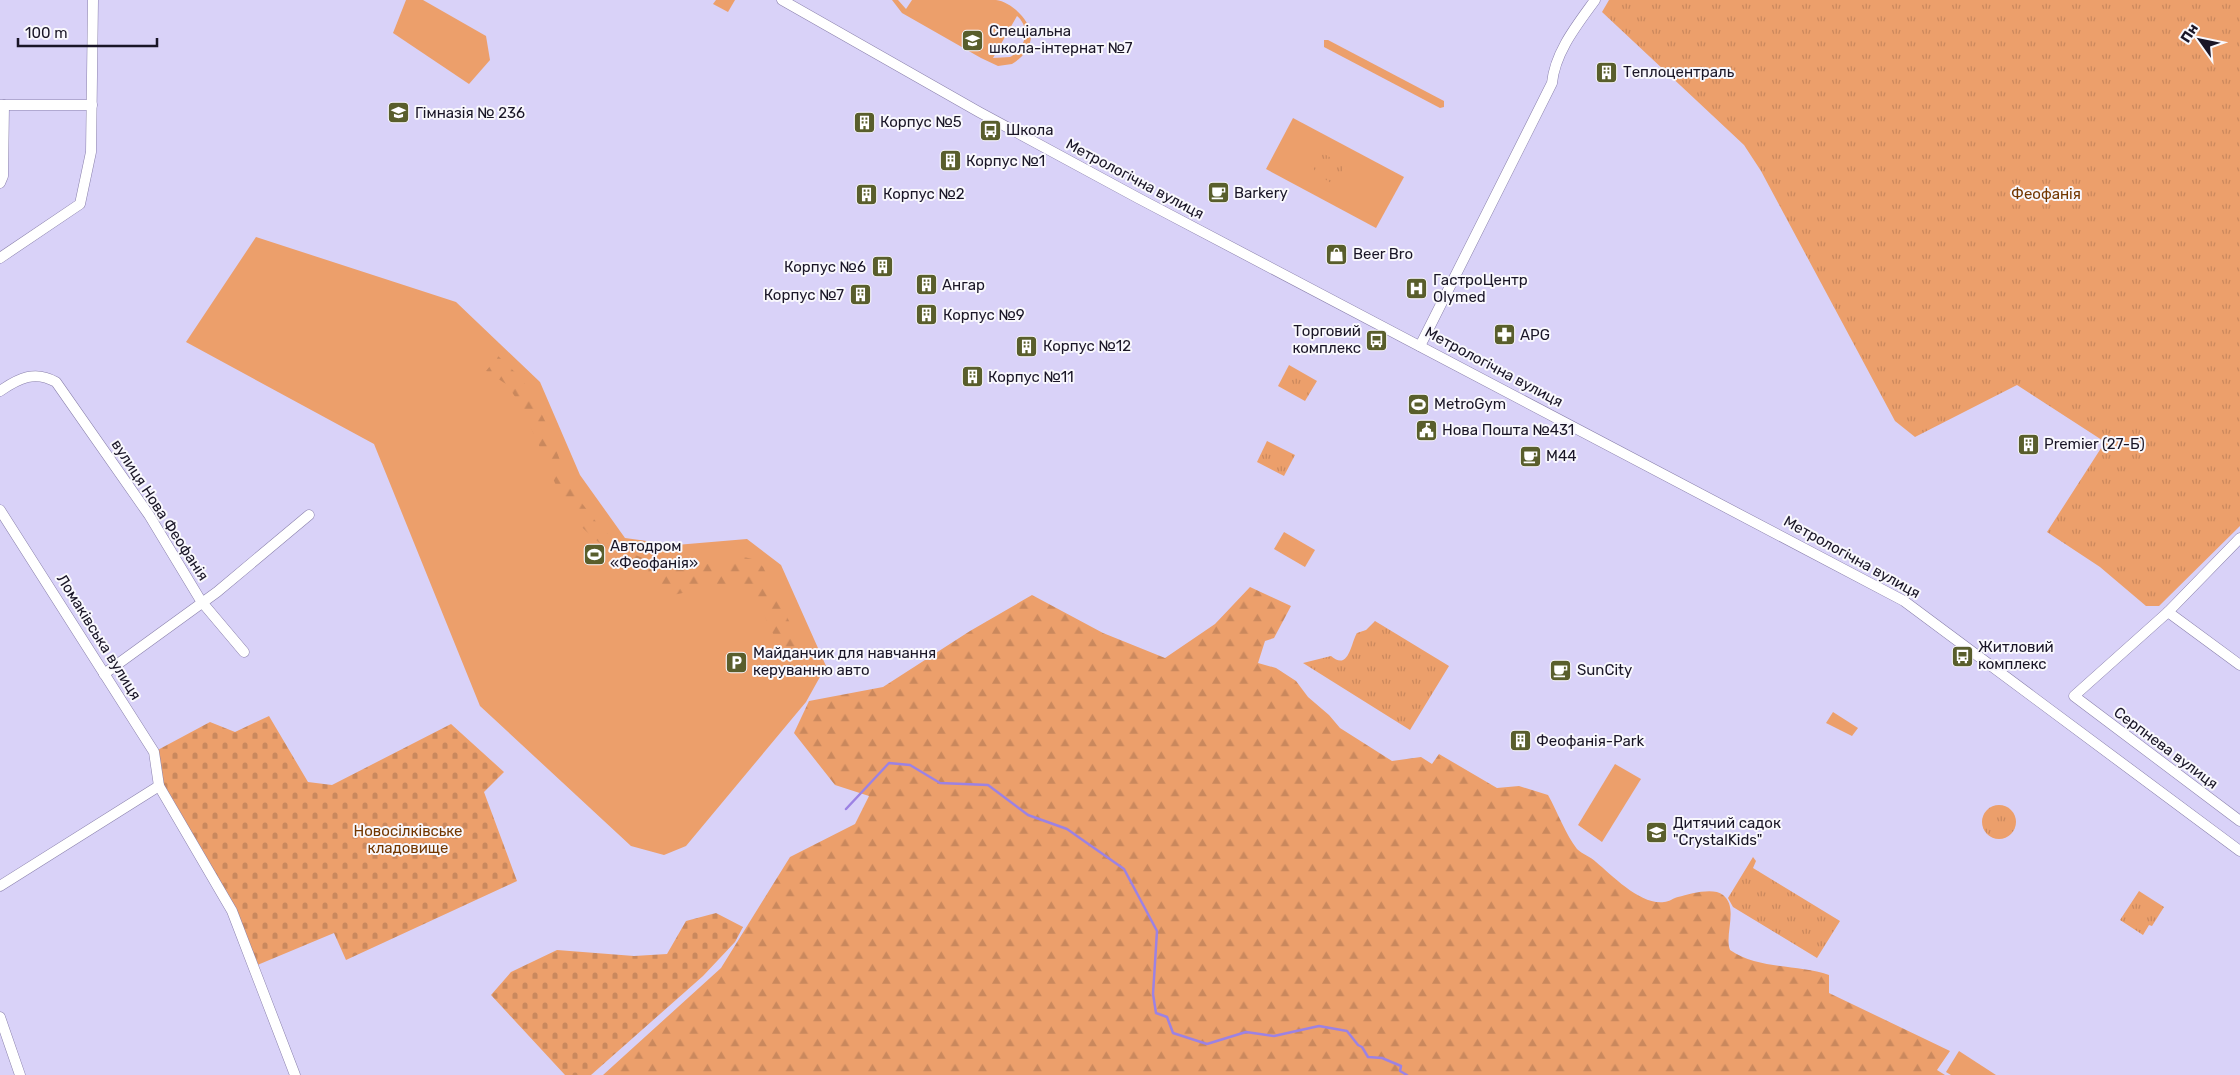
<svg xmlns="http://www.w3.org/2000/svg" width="2240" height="1075" viewBox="0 0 2240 1075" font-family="Rubik,sans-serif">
<defs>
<pattern id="forest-firs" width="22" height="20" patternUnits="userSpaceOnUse" patternTransform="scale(1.25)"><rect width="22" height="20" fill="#ec9f6b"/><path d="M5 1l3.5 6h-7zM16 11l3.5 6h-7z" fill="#ca885d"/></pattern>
<pattern id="cemetery-stones" width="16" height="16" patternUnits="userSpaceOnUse" patternTransform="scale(1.25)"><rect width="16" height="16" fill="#ec9f6b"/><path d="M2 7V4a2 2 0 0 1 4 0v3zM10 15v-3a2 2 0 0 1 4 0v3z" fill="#ca885d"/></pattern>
<pattern id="park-tufts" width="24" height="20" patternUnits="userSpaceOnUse" patternTransform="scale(1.25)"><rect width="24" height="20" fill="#ec9f6b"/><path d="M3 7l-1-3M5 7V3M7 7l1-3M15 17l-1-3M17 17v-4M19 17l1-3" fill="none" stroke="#ca885d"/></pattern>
</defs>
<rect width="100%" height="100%" fill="#d9d2f8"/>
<g fill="#ec9f6b" fill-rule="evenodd">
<path d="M406,0h17l63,36 4,24 -21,24 -76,-51z"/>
<path d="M716,0h19l-7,12 -15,-8z"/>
<path d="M892,0h6l8,9 6,-9c25,0 60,0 84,0 16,2 35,21 35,37 -1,12 -9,21 -19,27l-14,2 -17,-8 -79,-45zM1017,16c14,12 9,32 -7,41l-17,1z"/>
<path d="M1324,40h4l116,61v6l-4,1 -116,-61z"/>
<path d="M1293,118l111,59 -28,51 -110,-59z"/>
<path d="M256,237l200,65 84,80 40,93 45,63 51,7 71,-6 34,26 45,101 -20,36 -120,144 -22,9 -33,-9 -151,-140 -106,-262 -188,-102z"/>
<path d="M1284,532l31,18 -10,17 -31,-18z"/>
<path d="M1615,764l26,15 -39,63 -24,-17z"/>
<path d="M1959,1051l37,24h-45l-5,-3z"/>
</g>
<g fill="url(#forest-firs)">
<path d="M498,356l22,21 11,16 18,36 14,40 18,33 19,25 25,23 39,18 30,-1 46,-11 16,4 7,7 39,81c3,14 3,23 -7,34l-39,-85 -16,-13 -19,1 -48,10c-26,-24 -60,-38 -86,-63 -24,-22 -33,-53 -46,-82 -8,-18 -16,-35 -25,-52l-10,-14 -20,-13z"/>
<path d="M1250,587l41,19 -17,32 -9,3 -7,22 18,5 20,13 12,16 21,18 11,13 52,33 29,-4 11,7 7,-10 58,34 22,-2 29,9c9,16 18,40 29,54 5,5 14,8 19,13 17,14 44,43 68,40 5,0 9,-4 14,-5 12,-3 35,-10 45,-2 16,13 1,39 7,55 29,20 68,14 99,25v18l121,58 -13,19 8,5h-1342l118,-107 69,-111 65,-33 14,-28 -34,-11 -41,-52 15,-32 74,-14 87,-56 62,-36 71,38 62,25 50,-34z"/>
</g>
<g fill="url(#cemetery-stones)">
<path d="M269,716l39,66 24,3 119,-61 53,48 -20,20 33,89 -171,79 -12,-27 -79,33 -23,-55 -73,-125 -5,-34 56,-30 25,10z"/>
<path d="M716,913l27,14 -8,15 -32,34 -112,99h-26l-74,-80 20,-23 46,-22 77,6 33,-2 19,-33z"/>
</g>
<g fill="url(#park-tufts)">
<path d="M1609,0h631v526l-81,80h-13l-46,-39 -53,-35 58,-90 -88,-57 -102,52 -20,-16 -134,-250 -17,-26 -142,-133z"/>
<path d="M1304,147l15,4 23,13 2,3 -9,18c-17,-8 -27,-19 -31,-38z"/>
<path d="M1289,365l28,16 -12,20 -27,-15z"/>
<path d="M1267,441l28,14 -11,21 -27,-14z"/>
<path d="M1375,621l74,45 -39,64 -107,-67 28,-7c18,16 20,-14 26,-23l9,-3z"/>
<path d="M1833,712l25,16 -6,8 -26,-13z"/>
<circle cx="1999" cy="822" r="17"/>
<path d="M1753,857l3,4 -3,7 87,53 -23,37 -84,-51 -5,-9z"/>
<path d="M2139,891l25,16 -12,19 -3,-1 -6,10 -23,-15z"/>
</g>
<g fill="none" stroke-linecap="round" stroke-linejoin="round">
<path stroke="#9c82e3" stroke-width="2.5" d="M846,809l43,-46 21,2 30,18 48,2 40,30 39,14 57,40 33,62 -4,63 3,19 11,4 6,16 34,11 39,-12 28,4 45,-10 28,5 11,14 4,2 6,10 14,1 19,8 -1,5 7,4"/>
<defs>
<g id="minor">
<path d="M782,0l197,112 159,86 766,403 336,250"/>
<path d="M0,105h92"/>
<path d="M0,183l3,-7 1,-71"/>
<path d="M0,258l80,-54 11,-52 2,-152"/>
<path d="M1420,346l132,-263c3,-31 25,-58 43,-83"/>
<path d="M0,391c19,-13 35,-21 56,-9l93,133 52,86 43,51"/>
<path d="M0,510l154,242 5,34 73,125 63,164"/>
<path d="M2240,538l-72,74 -94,84 166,125"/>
<path d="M2168,612l72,53"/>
<path d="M104,674l113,-82 92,-77"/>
<path d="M0,886l159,-100"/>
<path d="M0,1017l20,58"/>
</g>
</defs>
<use href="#minor" stroke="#8a80ac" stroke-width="11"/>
<use href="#minor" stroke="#fff" stroke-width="10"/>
</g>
<defs>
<symbol id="school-square" viewBox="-11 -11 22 22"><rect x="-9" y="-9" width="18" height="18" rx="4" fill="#595e2c" stroke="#f9f8fd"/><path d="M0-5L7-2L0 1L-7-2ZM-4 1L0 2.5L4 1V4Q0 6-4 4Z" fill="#fff"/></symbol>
<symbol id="building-square" viewBox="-11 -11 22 22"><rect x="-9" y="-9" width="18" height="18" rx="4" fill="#595e2c" stroke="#f9f8fd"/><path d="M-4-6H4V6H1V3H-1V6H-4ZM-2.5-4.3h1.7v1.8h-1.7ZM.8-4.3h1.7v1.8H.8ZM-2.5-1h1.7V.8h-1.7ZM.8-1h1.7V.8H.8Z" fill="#fff"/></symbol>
<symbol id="bus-square" viewBox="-11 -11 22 22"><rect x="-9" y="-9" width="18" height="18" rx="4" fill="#595e2c" stroke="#f9f8fd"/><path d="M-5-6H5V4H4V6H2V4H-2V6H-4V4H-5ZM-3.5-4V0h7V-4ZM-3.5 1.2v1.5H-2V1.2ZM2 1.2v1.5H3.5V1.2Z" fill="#fff"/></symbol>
<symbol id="cafe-square" viewBox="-11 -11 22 22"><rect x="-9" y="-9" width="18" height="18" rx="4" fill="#595e2c" stroke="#f9f8fd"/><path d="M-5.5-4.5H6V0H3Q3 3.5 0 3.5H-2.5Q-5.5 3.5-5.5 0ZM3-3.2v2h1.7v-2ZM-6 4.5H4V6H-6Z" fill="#fff"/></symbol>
<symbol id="shop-square" viewBox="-11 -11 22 22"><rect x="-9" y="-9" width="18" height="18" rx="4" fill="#595e2c" stroke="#f9f8fd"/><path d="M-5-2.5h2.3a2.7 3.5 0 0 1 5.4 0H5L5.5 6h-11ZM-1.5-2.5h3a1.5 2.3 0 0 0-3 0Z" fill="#fff"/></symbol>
<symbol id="hospital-square" viewBox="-11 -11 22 22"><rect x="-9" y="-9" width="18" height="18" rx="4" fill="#595e2c" stroke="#f9f8fd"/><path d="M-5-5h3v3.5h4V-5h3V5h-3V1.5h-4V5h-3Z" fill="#fff"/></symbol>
<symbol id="pharmacy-square" viewBox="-11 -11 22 22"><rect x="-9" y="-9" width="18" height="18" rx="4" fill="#595e2c" stroke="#f9f8fd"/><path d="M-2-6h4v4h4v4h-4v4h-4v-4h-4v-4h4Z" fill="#fff"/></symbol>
<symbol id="stadium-square" viewBox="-11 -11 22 22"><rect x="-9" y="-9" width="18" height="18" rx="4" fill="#595e2c" stroke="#f9f8fd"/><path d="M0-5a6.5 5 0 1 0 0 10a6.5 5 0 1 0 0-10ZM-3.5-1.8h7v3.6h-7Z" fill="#fff"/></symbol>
<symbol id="civic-square" viewBox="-11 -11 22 22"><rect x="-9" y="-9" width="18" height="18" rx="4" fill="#595e2c" stroke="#f9f8fd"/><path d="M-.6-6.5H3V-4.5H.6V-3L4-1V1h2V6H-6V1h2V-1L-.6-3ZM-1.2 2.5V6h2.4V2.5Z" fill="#fff"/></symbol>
<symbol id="parking-square" viewBox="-11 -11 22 22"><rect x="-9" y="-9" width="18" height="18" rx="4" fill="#595e2c" stroke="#f9f8fd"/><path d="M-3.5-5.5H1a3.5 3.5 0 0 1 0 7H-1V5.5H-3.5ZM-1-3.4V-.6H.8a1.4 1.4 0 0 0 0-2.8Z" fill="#fff"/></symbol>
</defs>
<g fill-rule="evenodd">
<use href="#school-square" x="960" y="28" width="25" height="25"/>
<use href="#building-square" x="1594" y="60" width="25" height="25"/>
<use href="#school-square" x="386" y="100" width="25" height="25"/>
<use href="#building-square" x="852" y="110" width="25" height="25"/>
<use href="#bus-square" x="978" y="118" width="25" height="25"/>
<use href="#building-square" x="938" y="148" width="25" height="25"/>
<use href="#cafe-square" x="1206" y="180" width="25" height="25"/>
<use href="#building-square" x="854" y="182" width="25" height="25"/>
<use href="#shop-square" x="1324" y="242" width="25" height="25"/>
<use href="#building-square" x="870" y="254" width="25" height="25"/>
<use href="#building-square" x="914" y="272" width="25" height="25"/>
<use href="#hospital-square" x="1404" y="276" width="25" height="25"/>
<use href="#building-square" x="848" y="282" width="25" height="25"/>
<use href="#building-square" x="914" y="302" width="25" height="25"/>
<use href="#pharmacy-square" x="1492" y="322" width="25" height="25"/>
<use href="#bus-square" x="1364" y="328" width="25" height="25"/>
<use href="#building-square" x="1014" y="334" width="25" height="25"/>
<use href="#building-square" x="960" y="364" width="25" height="25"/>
<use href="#stadium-square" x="1406" y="392" width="25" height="25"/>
<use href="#civic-square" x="1414" y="418" width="25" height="25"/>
<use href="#building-square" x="2016" y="432" width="25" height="25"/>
<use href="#cafe-square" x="1518" y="444" width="25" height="25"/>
<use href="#stadium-square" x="582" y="542" width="25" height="25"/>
<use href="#bus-square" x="1950" y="644" width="25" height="25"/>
<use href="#parking-square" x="724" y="650" width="25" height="25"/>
<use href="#cafe-square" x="1548" y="658" width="25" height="25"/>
<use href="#building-square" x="1508" y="728" width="25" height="25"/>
<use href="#school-square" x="1644" y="820" width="25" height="25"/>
</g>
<g text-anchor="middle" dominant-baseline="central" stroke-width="4" stroke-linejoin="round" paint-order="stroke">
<g font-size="15" fill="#1a1627" stroke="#f9f8fd" text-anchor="start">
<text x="989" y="31">Спеціальна<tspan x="989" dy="17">школа-інтернат №7</tspan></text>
<text x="1623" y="72">Теплоцентраль</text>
<text x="415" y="113">Гімназія № 236</text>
<text x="880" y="122">Корпус №5</text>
<text x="1006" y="130">Школа</text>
<text x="966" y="161">Корпус №1</text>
<text x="1234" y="193">Barkery</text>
<text x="883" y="194">Корпус №2</text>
<text x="1353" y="254">Beer Bro</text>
<text x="866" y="267" text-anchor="end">Корпус №6</text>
<text x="1433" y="280">ГастроЦентр<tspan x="1433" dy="17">Olymed</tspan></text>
<text x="942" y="285">Ангар</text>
<text x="844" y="295" text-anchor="end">Корпус №7</text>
<text x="943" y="315">Корпус №9</text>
<text x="1361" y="331" text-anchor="end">Торговий<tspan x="1361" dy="17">комплекс</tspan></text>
<text x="1520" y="335">APG</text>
<text x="1043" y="346">Корпус №12</text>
<text x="988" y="377">Корпус №11</text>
<text x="1434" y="404">MetroGym</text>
<text x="1442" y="430">Нова Пошта №431</text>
<text x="2044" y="444">Premier (27-Б)</text>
<text x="1546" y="456">M44</text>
<text x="610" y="546">Автодром<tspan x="610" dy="17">«Феофанія»</tspan></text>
<text x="1978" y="647">Житловий<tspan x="1978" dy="17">комплекс</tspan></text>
<text x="753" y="653">Майданчик для навчання<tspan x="753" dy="17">керуванню авто</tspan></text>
<text x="1577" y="670">SunCity</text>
<text x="1536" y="741">Феофанія-Park</text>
<text x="1673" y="823">Дитячий садок<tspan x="1673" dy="17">"CrystalKids"</tspan></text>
</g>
<g font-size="15" fill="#1a1627" stroke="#f9f8fd">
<text transform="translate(1135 179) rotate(28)">Метрологічна вулиця</text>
<text transform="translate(1494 367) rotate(28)">Метрологічна вулиця</text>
<text transform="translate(160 510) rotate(57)">вулиця Нова Феофанія</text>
<text transform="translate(1852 557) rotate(29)">Метрологічна вулиця</text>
<text transform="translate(99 637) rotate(58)">Ломаківська вулиця</text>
<text transform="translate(2166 748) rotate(37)">Серпнева вулиця</text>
</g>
<g font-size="15" fill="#723700" stroke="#f9f8fd">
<text x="2046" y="194">Феофанія</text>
<text x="408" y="831">Новосілківське<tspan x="408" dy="17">кладовище</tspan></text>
</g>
</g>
<g transform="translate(2200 40) rotate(303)" stroke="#f9f8fd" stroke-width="4" paint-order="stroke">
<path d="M0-4L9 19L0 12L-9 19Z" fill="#1a1627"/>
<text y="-8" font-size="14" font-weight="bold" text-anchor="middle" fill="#1a1627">Пн</text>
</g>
<path d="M18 38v8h139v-8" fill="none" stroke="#1a1627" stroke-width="2.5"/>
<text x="25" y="38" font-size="15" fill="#1a1627" stroke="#f9f8fd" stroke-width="4" paint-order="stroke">100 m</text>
</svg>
